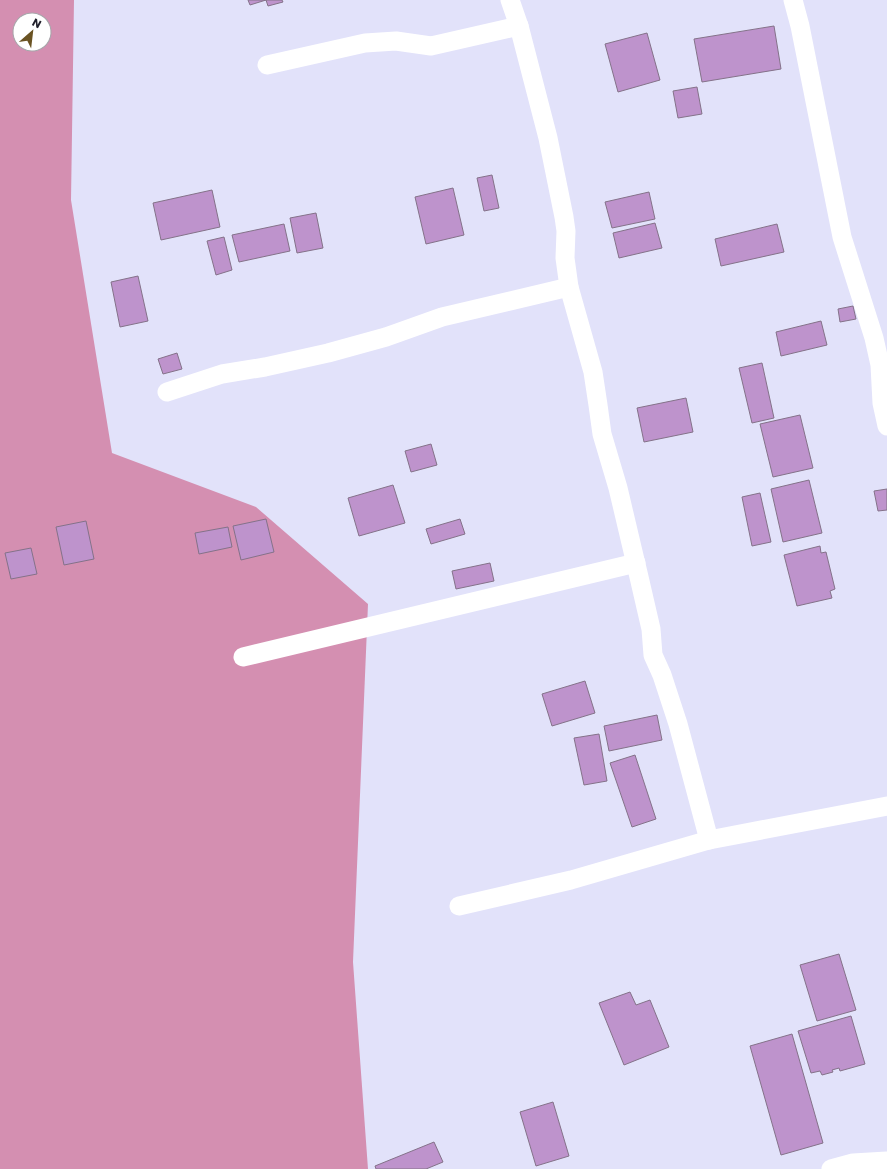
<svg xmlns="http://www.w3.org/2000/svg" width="887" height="1169" viewBox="0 0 887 1169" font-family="Poppins,sans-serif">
<rect width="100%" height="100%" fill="#e2e2fa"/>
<path fill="#d48fb1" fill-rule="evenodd" d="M0,0h74l-3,200 41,253 144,54 112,97 -15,358 15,207h-368zM20,20h24v24h-24z"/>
<g fill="#be93cc" stroke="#847289">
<path d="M248,0h18l-16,5z"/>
<path d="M266,0h16l1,2 -15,4z"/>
<path d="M774,26l7,43 -79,13 -8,-43z"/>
<path d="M647,33l13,47 -42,12 -13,-48z"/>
<path d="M697,87l5,27 -24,4 -5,-27z"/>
<path d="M492,175l7,33 -15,3 -7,-33z"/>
<path d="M453,188l11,47 -38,9 -11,-47z"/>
<path d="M212,190l8,37 -59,13 -8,-37z"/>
<path d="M649,192l6,27 -43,9 -7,-26z"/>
<path d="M316,213l7,35 -26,5 -7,-35z"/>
<path d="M655,223l7,25 -43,10 -6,-25z"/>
<path d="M284,224l6,27 -51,11 -7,-27z"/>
<path d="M777,224l7,28 -63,14 -6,-27z"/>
<path d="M224,237l8,33 -16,5 -9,-34z"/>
<path d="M138,276l10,45 -28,6 -9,-45z"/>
<path d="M853,306l3,13 -16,3 -2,-13z"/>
<path d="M821,321l6,24 -46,11 -5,-24z"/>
<path d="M177,353l5,16 -19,5 -5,-15z"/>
<path d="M762,363l12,55 -22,5 -13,-55z"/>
<path d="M686,398l7,34 -49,10 -7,-34z"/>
<path d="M800,415l13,53 -40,9 -13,-53z"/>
<path d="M431,444l6,21 -26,7 -6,-21z"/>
<path d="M809,480l13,53 -39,9 -12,-53z"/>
<path d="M393,485l12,38 -46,13 -11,-38z"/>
<path d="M887,489v21l-9,1 -4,-20z"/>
<path d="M760,493l11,49 -19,4 -10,-49z"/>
<path d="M266,519l8,33 -33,8 -8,-34z"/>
<path d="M460,519l5,15 -34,10 -5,-15z"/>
<path d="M86,521l8,38 -30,6 -8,-38z"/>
<path d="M228,527l4,20 -33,7 -4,-21z"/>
<path d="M820,546l1,7 5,-1 9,37 -5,2 2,7 -35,8 -13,-51z"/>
<path d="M31,548l6,26 -26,5 -6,-26z"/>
<path d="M490,563l4,18 -38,8 -4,-18z"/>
<path d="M585,681l10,32 -43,13 -10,-32z"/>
<path d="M657,715l5,25 -53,11 -5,-25z"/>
<path d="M599,734l8,47 -23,4 -10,-47z"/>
<path d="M635,755l21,64 -24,8 -22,-64z"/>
<path d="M839,954l17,56 -39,11 -17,-56z"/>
<path d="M630,992l6,13 14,-5 19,47 -45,18 -25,-62z"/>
<path d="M851,1016l14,48 -25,7 -1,-3 -7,2 1,2 -11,3 -2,-4 -9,2 -13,-42z"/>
<path d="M792,1034l31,109 -42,12 -31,-109z"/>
<path d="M553,1102l16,54 -33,10 -16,-54z"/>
<path d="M434,1142l9,20 -17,7h-50l-1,-3z"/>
</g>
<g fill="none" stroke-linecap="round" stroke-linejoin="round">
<g stroke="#fff" stroke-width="19">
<path d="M510,0l9,26 29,112 16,79 2,14 -1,27 4,29 24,85 5,33 4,29 16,54 21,89 12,52 2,26 9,20 16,49 31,116"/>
<path d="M793,0l7,26 42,211 32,101 6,27 2,38 5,23"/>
<path d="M267,65l98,-22 31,-2 35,5 88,-20"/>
<path d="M167,392l55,-18 43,-7 63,-14 58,-16 56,-20 127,-30"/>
<path d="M243,657l393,-94"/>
<path d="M459,906l112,-26 138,-40 178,-34"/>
<path d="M831,1169l22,-6 34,-2"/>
</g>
</g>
<g transform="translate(32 32) rotate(28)"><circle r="19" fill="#ffffff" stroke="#a6a6aa"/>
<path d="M0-3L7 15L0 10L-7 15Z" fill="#6a5323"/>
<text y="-6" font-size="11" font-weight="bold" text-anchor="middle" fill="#21202b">N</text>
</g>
</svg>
